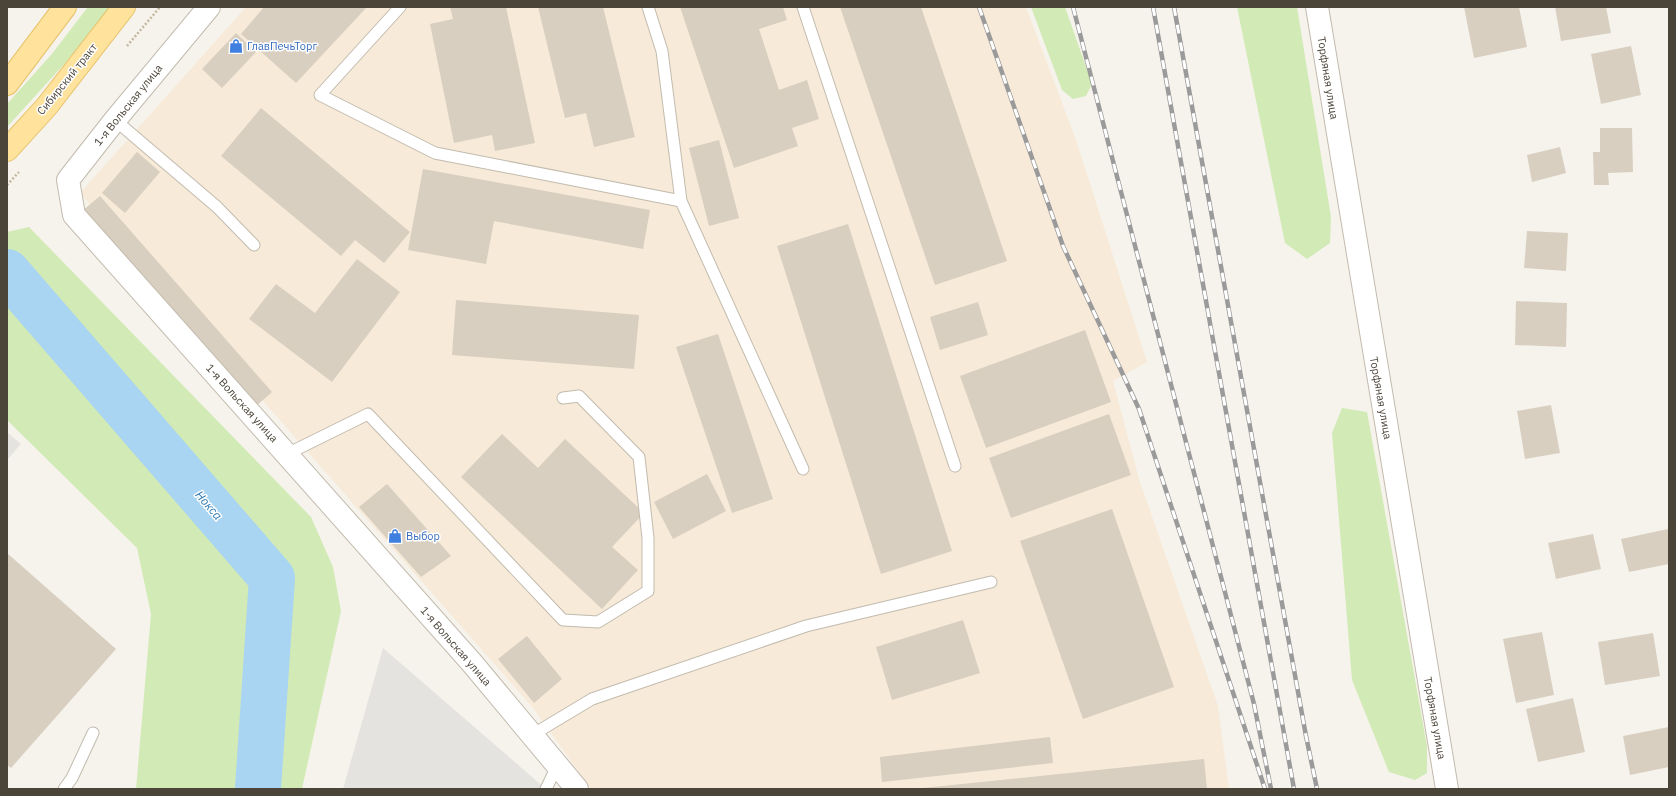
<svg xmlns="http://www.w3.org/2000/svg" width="1676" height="796" viewBox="0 0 1676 796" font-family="'IBM Plex Sans',sans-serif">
<rect width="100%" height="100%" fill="#f6f3ec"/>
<path fill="#f7ead8" d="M246,7h780l50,133 71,222 -34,19 26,98 79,227 11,83h-638l-58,-81 -453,-515z"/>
<g fill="#d2eab5">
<path d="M88,7h22l-44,55 -59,65v-23l44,-49z"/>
<path d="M1031,7h34l27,77 -6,12 -13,3 -11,-9z"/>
<path d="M1237,7h60l34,210 -1,26 -23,16 -22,-16z"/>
<path d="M29,227l282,290 22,50 8,44 -39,178h-166l15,-175 -14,-66 -130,-128v-188z"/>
<path d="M1342,408l25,4 60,334v27l-12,7 -26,-8 -37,-92 -20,-247z"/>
</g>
<g fill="#e5e3e0">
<path d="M7,432l14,12 -14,16z"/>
<path d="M383,648l163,141h-203z"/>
</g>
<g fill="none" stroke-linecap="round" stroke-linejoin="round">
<path stroke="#a9d4f2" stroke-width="46" d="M7,272l265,306 -14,211"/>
</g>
<g fill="#d8cfc1">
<path d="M264,7h103l-71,76 -55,-49z"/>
<path d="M450,7h56l29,136 -40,8 -3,-16 -38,8 -24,-119 23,-5z"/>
<path d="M538,7h65l32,130 -41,10 -8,-34 -21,5z"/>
<path d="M680,7h103l4,13 -28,9 20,61 28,-10 12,39 -27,9 6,18 -64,22z"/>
<path d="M840,7h81l86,254 -72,24z"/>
<path d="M1464,7h55l8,40 -53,11z"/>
<path d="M1555,7h51l5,26 -50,8z"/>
<path d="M236,33l20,19 -34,36 -20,-19z"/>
<path d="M1631,46l10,49 -40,9 -10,-50z"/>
<path d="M261,108l149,124 -26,31 -29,-23 -14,16 -120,-100z"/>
<path d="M1600,128h32l1,44 -25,1 1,12h-15l-1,-33h7z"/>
<path d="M719,140l20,78 -30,8 -20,-78z"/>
<path d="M1560,147l6,26 -34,9 -5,-27z"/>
<path d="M137,152l23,20 -35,41 -23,-20z"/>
<path d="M423,169l227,41 -7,39 -149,-28 -8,43 -78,-14z"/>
<path d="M100,196l172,196 -18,16 -172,-197z"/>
<path d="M848,224l104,327 -71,23 -104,-328z"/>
<path d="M1527,231l41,2 -2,38 -42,-3z"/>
<path d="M357,259l43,33 -68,90 -83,-63 27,-35 39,29z"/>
<path d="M456,300l183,15 -5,54 -182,-14z"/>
<path d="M1516,301l51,2 -1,44 -51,-2z"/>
<path d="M978,302l10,33 -48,15 -10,-33z"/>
<path d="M1085,330l26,72 -125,46 -26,-72z"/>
<path d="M718,334l55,165 -41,14 -56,-166z"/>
<path d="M1551,405l9,48 -35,6 -8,-48z"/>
<path d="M1109,414l22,61 -120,43 -22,-60z"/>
<path d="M502,434l36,34 27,-29 79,74 -32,34 26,23 -36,39 -141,-132z"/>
<path d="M707,474l19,37 -53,28 -19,-37z"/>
<path d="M387,484l64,72 -30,21 -62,-70z"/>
<path d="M1112,509l62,178 -91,32 -63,-178z"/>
<path d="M1668,529l1,35 -40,8 -8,-33z"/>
<path d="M1593,534l8,35 -45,10 -8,-36z"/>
<path d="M7,553l109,96 -105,119 -4,-3z"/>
<path d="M963,620l17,53 -88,27 -16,-53z"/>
<path d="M1542,632l12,63 -38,8 -13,-64z"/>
<path d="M1653,633l7,43 -55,9 -7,-43z"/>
<path d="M527,636l35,43 -28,24 -36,-44z"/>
<path d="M1573,698l12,54 -47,10 -12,-53z"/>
<path d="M1669,727v40l-39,8 -7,-39z"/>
<path d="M1050,737l3,26 -171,19 -2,-25z"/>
<path d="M1204,759l3,30h-284v-1z"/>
</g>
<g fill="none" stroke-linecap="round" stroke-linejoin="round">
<defs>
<g id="service">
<path d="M400,7l-80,88 115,58 246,48"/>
<path d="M648,7l14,44 19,150 122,268"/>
<path d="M803,7l152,459"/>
<path d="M115,120l102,87 37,38"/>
<path d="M287,454l81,-40 195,206 35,2 50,-31v-53l-9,-81 -60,-61 -16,2"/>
<path d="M532,735l60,-36 214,-73 185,-44"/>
<path d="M64,789l8,-11 21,-45"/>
<path d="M546,789l11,-23"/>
</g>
<path id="minor" d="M209,7l-94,113 -47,60 6,35 398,448 105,126"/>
<path id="tertiary" d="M1317,7l130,782"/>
<g id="primary">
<path d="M7,84l58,-77"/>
<path d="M7,150l40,-44 77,-99"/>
</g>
</defs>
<use href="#service" stroke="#c2bbae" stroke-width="13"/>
<use href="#minor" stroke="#c2bbae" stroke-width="24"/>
<use href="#tertiary" stroke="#c2bbae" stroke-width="24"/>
<use href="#primary" stroke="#e6c16a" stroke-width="24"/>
<g stroke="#c4b79f" stroke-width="2.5" stroke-dasharray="2 2" stroke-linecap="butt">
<path d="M127,46l33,-39"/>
<path d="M7,185l12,-13"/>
</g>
<use href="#service" stroke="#fff" stroke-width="11"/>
<use href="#minor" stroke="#fff" stroke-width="22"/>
<use href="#tertiary" stroke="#fff" stroke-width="22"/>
<use href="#primary" stroke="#ffe39c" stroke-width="22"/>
<defs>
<g id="rail">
<path d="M979,7l84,239 76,163 126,380"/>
<path d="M1073,7l181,697 17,85"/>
<path d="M1153,7l141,782"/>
<path d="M1174,7l132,729 11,53"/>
</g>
</defs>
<use href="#rail" stroke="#9a9a9a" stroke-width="4.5"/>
<use href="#rail" stroke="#fff" stroke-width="3" stroke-dasharray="9" stroke-linecap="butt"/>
</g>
<defs>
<symbol id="shop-bare" viewBox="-9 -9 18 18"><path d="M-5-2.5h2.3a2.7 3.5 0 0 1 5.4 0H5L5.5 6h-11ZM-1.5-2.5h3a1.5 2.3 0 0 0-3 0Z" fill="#3f7fe0" stroke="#fff" stroke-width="2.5" paint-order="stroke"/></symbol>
</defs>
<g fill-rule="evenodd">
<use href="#shop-bare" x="226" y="36" width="20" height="20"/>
<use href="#shop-bare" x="385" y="526" width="20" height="20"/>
</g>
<g text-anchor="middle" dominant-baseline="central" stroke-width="3" stroke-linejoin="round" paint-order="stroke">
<g font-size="11" fill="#366cbe" stroke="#fff" text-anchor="start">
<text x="247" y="46">ГлавПечьТорг</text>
<text x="406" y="536">Выбор</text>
</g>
<g font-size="11" fill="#4b4439" stroke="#fff">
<text transform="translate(1328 78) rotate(81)">Торфяная улица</text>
<text transform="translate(67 79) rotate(-51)">Сибирский тракт</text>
<text transform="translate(128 105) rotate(-51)">1-я Вольская улица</text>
<text transform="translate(1381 398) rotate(80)">Торфяная улица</text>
<text transform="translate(242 403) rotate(48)">1-я Вольская улица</text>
<text transform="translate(456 646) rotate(49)">1-я Вольская улица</text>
<text transform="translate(1435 718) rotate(80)">Торфяная улица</text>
</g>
<g font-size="12" font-style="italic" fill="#2e7ab2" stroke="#fff">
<text transform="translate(209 505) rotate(49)">Нокса</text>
</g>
</g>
<rect width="1676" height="796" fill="none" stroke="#4b4439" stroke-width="16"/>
</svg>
